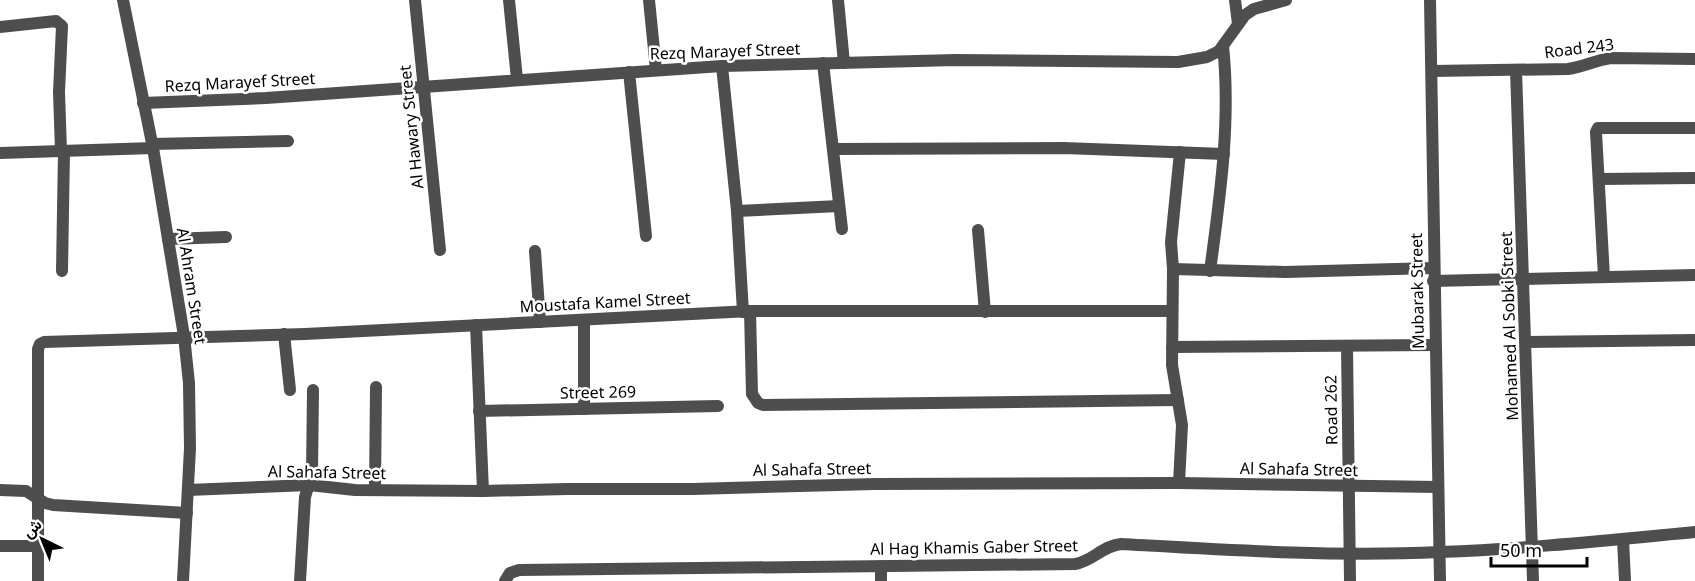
<svg xmlns="http://www.w3.org/2000/svg" width="1695" height="581" viewBox="0 0 1695 581" font-family="'Noto Sans',Vazirmatn,sans-serif">
<rect width="100%" height="100%" fill="#fff"/>
<g fill="none" stroke-linecap="round" stroke-linejoin="round">
<g stroke="#4e4e4e" stroke-width="12">
<path d="M123,0l30,148 31,188 5,47 1,65 -7,133"/>
<path d="M415,0l25,250"/>
<path d="M509,0l8,79"/>
<path d="M649,0l7,70"/>
<path d="M838,0l6,63"/>
<path d="M1235,0l3,24"/>
<path d="M1430,0l10,581"/>
<path d="M0,27l56,-6 6,5 -3,66 2,59"/>
<path d="M823,63l19,166"/>
<path d="M722,66l15,145 6,101"/>
<path d="M1516,70l17,511"/>
<path d="M1432,71l136,-2c15,-2 28,-9 43,-11l84,1"/>
<path d="M629,72l17,164"/>
<path d="M143,103l123,-5 456,-32 234,-6 222,2 29,-5 12,-6 26,-36 9,-6 32,-9"/>
<path d="M152,144l136,-3"/>
<path d="M833,149l231,-1 160,6"/>
<path d="M0,153l153,-5"/>
<path d="M1599,179l96,-1"/>
<path d="M737,211l102,-5"/>
<path d="M978,230l7,82"/>
<path d="M168,239l58,-2"/>
<path d="M535,251l5,71"/>
<path d="M1173,269l112,3 148,-4"/>
<path d="M62,271l2,-120"/>
<path d="M1210,271c10,-74 21,-150 13,-225"/>
<path d="M1604,277l-8,-145 2,-4h97"/>
<path d="M1433,281l262,-6"/>
<path d="M750,311l2,83 6,9 5,2 415,-5"/>
<path d="M476,325l7,166"/>
<path d="M284,334l6,56"/>
<path d="M1526,342l169,-2"/>
<path d="M1347,346l3,235"/>
<path d="M1172,347l263,-2"/>
<path d="M584,409v-89"/>
<path d="M479,411l239,-5"/>
<path d="M1179,483l3,-58 -10,-60 1,-96 -2,-27 9,-90"/>
<path d="M0,490l26,1 19,12 8,2 134,8"/>
<path d="M188,490l121,-5 46,5 128,1 84,-2h126l182,-5 304,-1 259,4"/>
<path d="M375,490l1,-103"/>
<path d="M1623,539l2,42"/>
<path d="M0,546h39"/>
<path d="M881,566v15"/>
<path d="M38,581v-232l2,-5 4,-2 261,-8 445,-23h422"/>
<path d="M300,581l5,-84 7,-23 1,-84"/>
<path d="M505,581l5,-8 9,-3 556,-6c18,-3 27,-18 46,-20 106,6 213,13 319,8 85,-3 170,-12 255,-20"/>
</g>
</g>
<g text-anchor="middle" dominant-baseline="central" stroke-width="5" stroke-linejoin="round" paint-order="stroke">
<g font-size="16" fill="#000" stroke="#fff">
<text transform="translate(1579 48) rotate(-7)">Road 243</text>
<text transform="translate(725 51) rotate(-2)">Rezq Marayef Street</text>
<text transform="translate(240 82) rotate(-3)">Rezq Marayef Street</text>
<text transform="translate(411 127) rotate(-96)">Al Hawary Street</text>
<text transform="translate(192 286) rotate(81)">Al Ahram Street</text>
<text transform="translate(1417 291) rotate(-91)">Mubarak Street</text>
<text transform="translate(605 302) rotate(-3)">Moustafa Kamel Street</text>
<text transform="translate(1509 326) rotate(-92)">Mohamed Al Sobki Street</text>
<text transform="translate(598 392) rotate(-1)">Street 269</text>
<text transform="translate(1331 410) rotate(-91)">Road 262</text>
<text transform="translate(812 469) rotate(-1)">Al Sahafa Street</text>
<text transform="translate(1299 469) rotate(1)">Al Sahafa Street</text>
<text transform="translate(327 472) rotate(1)">Al Sahafa Street</text>
<text transform="translate(974 547) rotate(-1)">Al Hag Khamis Gaber Street</text>
</g>
</g>
<g transform="translate(42 539) rotate(317)" stroke="#ffffff" stroke-width="4.5" paint-order="stroke">
<path d="M0-4.5L10 22L0 15L-10 22Z" fill="#000000"/>
<text y="-9" font-size="16" font-weight="bold" text-anchor="middle" fill="#000000">ش</text>
</g>
<path d="M1491 557v9h96v-9" fill="none" stroke="#000000" stroke-width="3"/>
<text x="1500" y="557" font-size="18" fill="#000000" stroke="#ffffff" stroke-width="4.5" paint-order="stroke">50 m</text>
</svg>
